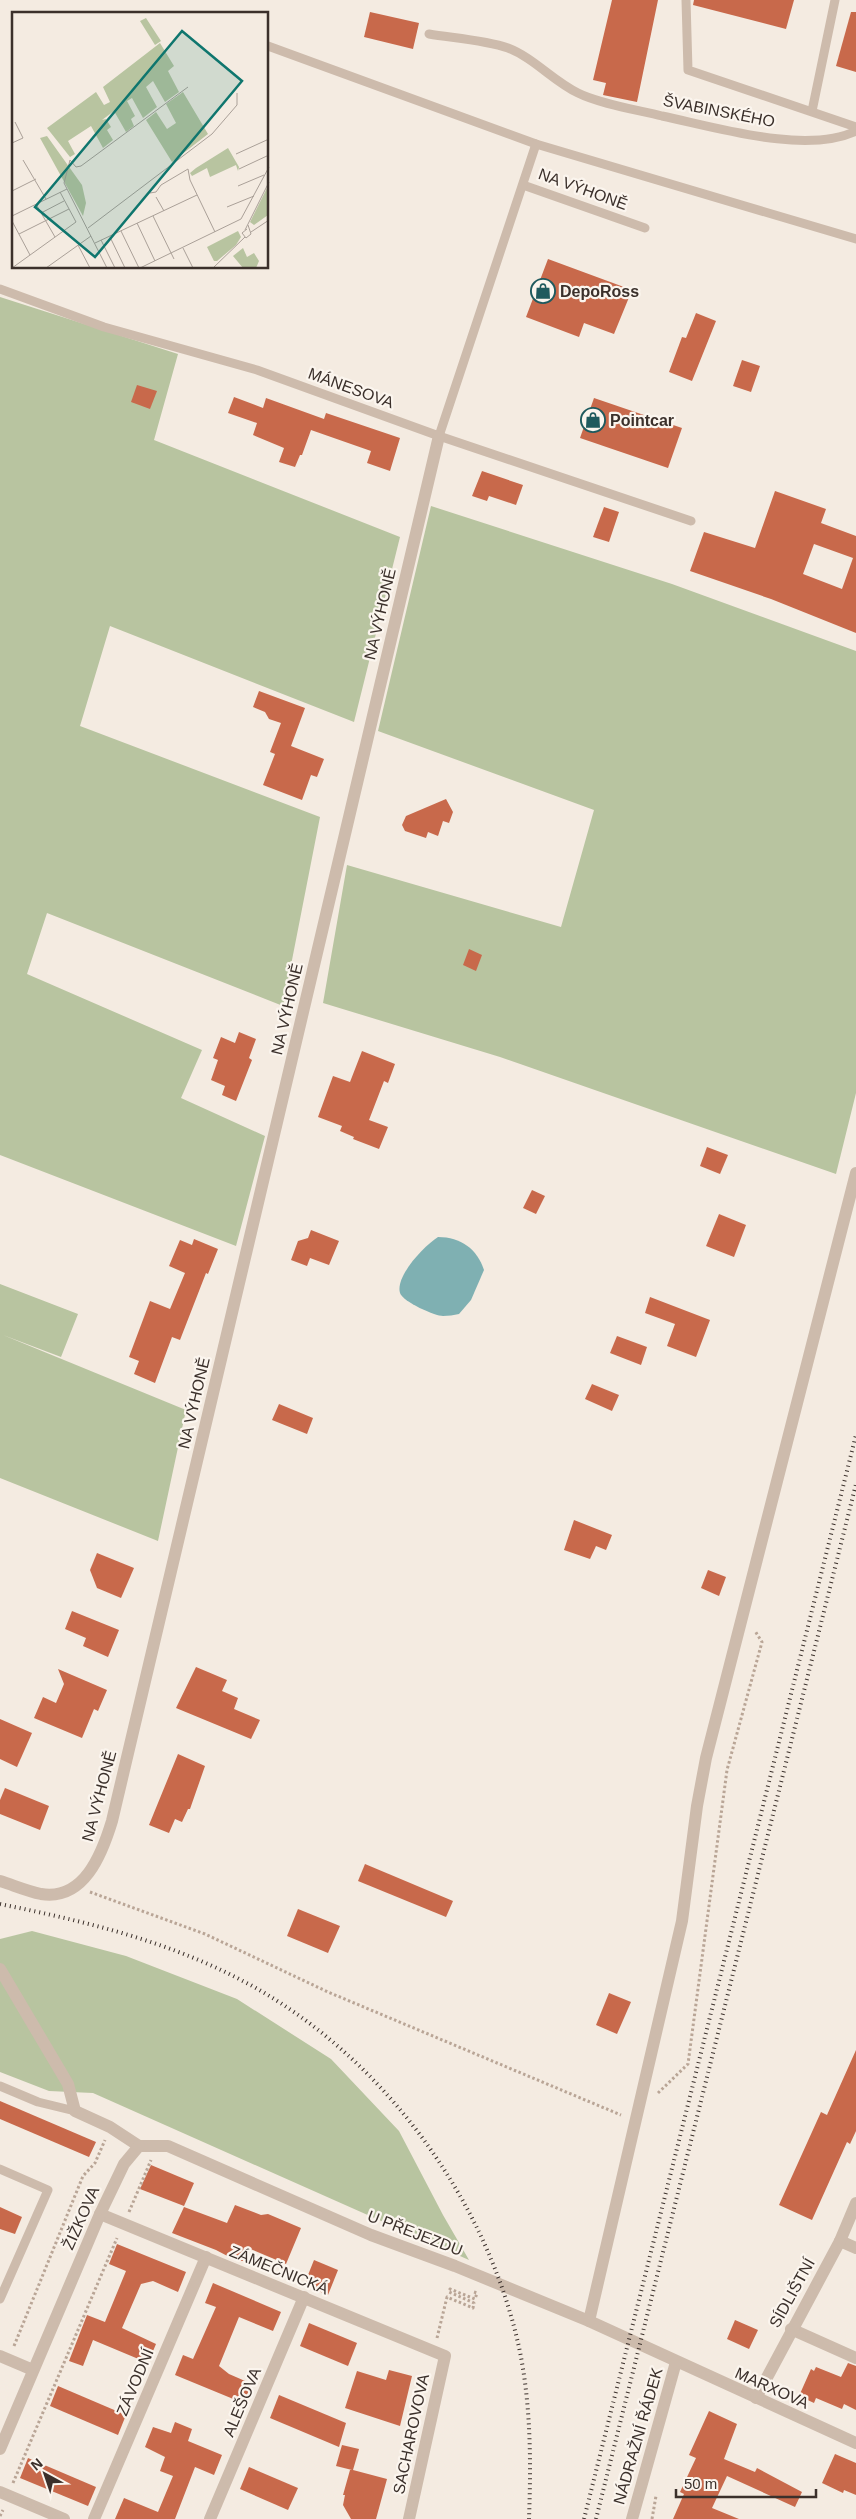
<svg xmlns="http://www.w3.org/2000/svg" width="856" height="2519" viewBox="0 0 856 2519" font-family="Arial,sans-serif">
<rect width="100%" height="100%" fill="#f4ebe1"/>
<g fill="#b8c4a0">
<path d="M0,297l178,57 -24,86 246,97 -46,185 -244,-96 -30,100 240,91 -37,189 -236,-93 -20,61 175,76 -21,48 84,38 -29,110 -236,-91z"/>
<path d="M431,506l241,78 184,67v442l-20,81 -336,-117 -177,-54 24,-138 214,62 33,-117 -216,-79z"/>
<path d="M0,1284l78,30 -17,43 -58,-22 183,75 -28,131 -158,-63z"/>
<path d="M32,1931l94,25 111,43 94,60 68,72 44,84 26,45 -376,-167 -44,-2 -49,-19v-133z"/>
</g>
<path fill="#7fb0b2" d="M438,1237c23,0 39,12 46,33l-13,30 -12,14c-5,1 -11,2 -16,2 -8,0 -40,-14 -43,-23 -5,-17 25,-48 38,-56z"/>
<g fill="#c8694b" fill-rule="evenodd">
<path d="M612,0h46l-21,102 -34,-7 3,-12 -13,-3z"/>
<path d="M694,0h100l-8,29 -93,-24z"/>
<path d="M370,12l49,11 -6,26 -49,-12z"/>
<path d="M851,12h5v60l-20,-6z"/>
<path d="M548,259l84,31 -18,44 -30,-11 -5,14 -53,-20z"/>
<path d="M696,313l20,8 -24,60 -23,-9 13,-35 4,1z"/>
<path d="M742,360l18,6 -9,26 -18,-6z"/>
<path d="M137,385l20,6 -7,18 -19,-7z"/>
<path d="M234,397l29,11 3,-10 58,21 2,-6 74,25 -10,33 -23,-8 4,-12 -60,-21 -9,25h-2l-5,12 -16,-5 5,-14 -31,-13 4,-12 -29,-10z"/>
<path d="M594,398l88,30 -14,40 -88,-30z"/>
<path d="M482,471l41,14 -7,20 -27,-9 -2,5 -15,-5z"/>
<path d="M775,491l51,18 -5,14 35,13v97l-85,-34 -81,-28 14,-39 51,16zM814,544l39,14 -11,31 -39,-15z"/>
<path d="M604,507l15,5 -10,30 -16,-5z"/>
<path d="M259,691l46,17 -14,38 33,13 -7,18 -6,-2 -9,25 -39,-15 12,-31 -5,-2 11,-29 -12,-4 -4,-7 -12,-5z"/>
<path d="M446,799l7,13 -4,11 -6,-2 -5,15 -10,-4 -2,6 -21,-7 -3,-6 4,-9z"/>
<path d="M469,949l13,6 -6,16 -13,-6z"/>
<path d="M239,1032l17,7 -7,19 3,2 -16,41 -14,-6 3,-9 -14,-6 7,-20 -5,-2 8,-21 14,6z"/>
<path d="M362,1051l33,13 -7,19 -4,-2 -15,39 19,7 -9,22 -26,-10 1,-2 -14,-6 2,-5 -24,-9 15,-41 17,6z"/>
<path d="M707,1147l21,8 -8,19 -20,-8z"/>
<path d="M532,1190l13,6 -9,18 -13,-6z"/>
<path d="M719,1214l27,11 -12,32 -28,-11z"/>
<path d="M311,1230l28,11 -10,24 -19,-7 -3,8 -16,-6 7,-19 10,-3z"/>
<path d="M194,1239l24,10 -10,25 -2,-1 -26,67 -8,-3 -17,46 -21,-9 5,-13 -10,-4 21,-56 20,8 15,-36 -16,-7 11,-26 12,5z"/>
<path d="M650,1297l60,23 -14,37 -29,-11 8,-22 -30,-11z"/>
<path d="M617,1336l30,11 -6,18 -31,-12z"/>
<path d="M592,1384l27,11 -7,16 -27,-12z"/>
<path d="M279,1404l34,14 -6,16 -35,-14z"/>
<path d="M574,1520l38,15 -6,15 -10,-4 -6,13 -26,-9z"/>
<path d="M97,1553l37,15 -13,30 -24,-10 -7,-18z"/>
<path d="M708,1570l18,7 -7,19 -18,-8z"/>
<path d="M72,1611l47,19 -11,27 -25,-11 3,-8 -21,-9z"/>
<path d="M196,1667l31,13 -5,11 16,7 -4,11 26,11 -9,19 -75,-31z"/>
<path d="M58,1669l49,21 -9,21 -4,-2 -12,29 -48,-20 9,-21 13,6 8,-19z"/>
<path d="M0,1719l32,14 -15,34 -17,-8z"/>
<path d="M178,1754l27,12 -15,43h-2l-6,13 -7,-3 -6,14 -20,-8z"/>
<path d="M5,1788l44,18 -9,24 -40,-16v-14z"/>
<path d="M365,1864l88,37 -7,16 -88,-36z"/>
<path d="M298,1909l42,17 -12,27 -41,-17z"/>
<path d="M609,1993l22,9 -14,32 -21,-9z"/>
<path d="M856,2050v81l-6,13 -3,-2 -35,78 -33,-15 42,-93 6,3z"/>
<path d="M0,2101l96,41 -7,15 -89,-38z"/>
<path d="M151,2165l43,18 -10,23 -44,-17z"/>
<path d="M235,2205l26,10 7,-1 33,14 -15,36 -38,-16 -5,13h-6l-21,-11 -44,-17 12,-26 43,16z"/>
<path d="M0,2207l22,10 -7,17 -15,-5z"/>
<path d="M117,2244l69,28 -8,20 -25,-11 -12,3 -19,44 34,16 -8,19 -55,-23 -10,26 -14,-5 18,-46 18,7 21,-51 -17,-7z"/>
<path d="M314,2260l24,10 -10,25 -24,-10z"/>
<path d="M213,2283l68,29 -8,19 -34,-14 -20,49 10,8 23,10 -9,19 -68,-28 8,-20 10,4 23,-52 -11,-4z"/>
<path d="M735,2320l23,10 -9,19 -22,-10z"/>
<path d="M309,2323l48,20 -9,23 -48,-20z"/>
<path d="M848,2363l8,3v44l-12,-6 -2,5 -26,-11 -2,5 -15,-7 12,-27 3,2 2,-4 25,10z"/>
<path d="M389,2370l23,6 -12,50 -55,-18 12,-37 29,9z"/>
<path d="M58,2386l68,29 -8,20 -68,-29z"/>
<path d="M279,2395l67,28 -7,24 -69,-29z"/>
<path d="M709,2411l28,13 -13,35 31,13 2,-4 45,24 -7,15 -68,-31 -15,32 27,11h-66l11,-25 -4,-2 16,-34 -7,-3z"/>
<path d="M175,2422l17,7 -4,12 34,14 -8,20 -19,-8 -20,52h-60l9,-21 34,14 15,-36 -13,-5 5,-14 -20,-10 8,-20 18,6z"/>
<path d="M342,2445l17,4 -6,21 34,9 -11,40h-25l-8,-14 2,-10h-2l7,-25h2l-16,-4z"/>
<path d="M835,2454l21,9v32l-12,-5 -1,3 -21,-10z"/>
<path d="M28,2458l68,29 -8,19 -68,-28z"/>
<path d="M249,2467l49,21 -10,22 -48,-21z"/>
</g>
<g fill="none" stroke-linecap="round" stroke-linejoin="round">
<g stroke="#b9a596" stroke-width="3" stroke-dasharray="2.5 2.5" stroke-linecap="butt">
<path d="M90,1892l115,42 123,58 293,123"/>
<path d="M658,2093l30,-29 39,-294 35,-128 -7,-11"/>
<path d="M129,2212l22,-52"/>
<path d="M437,2338l10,-41 26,11 1,-5 -25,-11 1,-3 25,10 2,-6 -3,-1"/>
<path d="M14,2346l69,-170 12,-13 10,-23"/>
<path d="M13,2483l104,-245"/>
<path d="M0,2516l3,-6"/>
<path d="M652,2519l4,-23"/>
</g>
<g stroke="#cdbbac" stroke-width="9">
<path d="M686,0l2,70 168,57"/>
<path d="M429,34c24,4 56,6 79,14 26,10 45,33 70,45 22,11 60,17 84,23 53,11 144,39 194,15"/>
<path d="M268,46l268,98 320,95"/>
<path d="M812,111l23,-111"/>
<path d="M523,185l122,43"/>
<path d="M0,289l104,38 153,43 182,66 252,85"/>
<path d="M439,436l97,-292"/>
<path d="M0,2086l38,16 37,9"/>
<path d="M0,2169l48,21 -48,109"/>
</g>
<g stroke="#cdbbac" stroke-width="12">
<path d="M0,1881c13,4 27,10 41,13 43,7 61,-40 71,-73l327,-1385"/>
<path d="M0,1969l68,115 7,27 35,16 29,19"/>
<path d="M139,2146h29l203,89 84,31 134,55 267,122"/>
<path d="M100,2214l345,142 -36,163"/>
<path d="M840,2241l16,7"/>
<path d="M589,2321l93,-400 15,-115 9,-48 150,-585"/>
<path d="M791,2329l65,29"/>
<path d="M0,2356l33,14"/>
<path d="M756,2398l84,-157 16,-38"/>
<path d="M0,2449l100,-235 24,-50 15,-18"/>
<path d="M0,2492l64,27"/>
<path d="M94,2519l112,-262"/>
<path d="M210,2519l94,-222"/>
<path d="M632,2519l44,-157"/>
</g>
<g stroke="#3b302b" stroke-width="4" stroke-dasharray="1 4" stroke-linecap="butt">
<path d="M0,1904c83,17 165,36 241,76 139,72 247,219 279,372 11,55 11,112 9,167"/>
<path d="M584,2519l272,-1084"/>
<path d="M596,2519l260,-1035"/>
</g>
</g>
<defs>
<symbol id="shop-ring" viewBox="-11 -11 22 22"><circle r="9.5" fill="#fbf5ee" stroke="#1f5a5e" stroke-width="1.5"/><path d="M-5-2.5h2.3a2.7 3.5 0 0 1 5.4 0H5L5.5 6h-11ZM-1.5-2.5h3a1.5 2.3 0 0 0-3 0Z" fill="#1f5a5e"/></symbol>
</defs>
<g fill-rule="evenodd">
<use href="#shop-ring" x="529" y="277" width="28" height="28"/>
<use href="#shop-ring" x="579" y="406" width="28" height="28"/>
</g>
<g text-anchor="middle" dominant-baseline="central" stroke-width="4.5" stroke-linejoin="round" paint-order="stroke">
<g font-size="16" fill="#3b302b" stroke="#fbf5ee">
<text transform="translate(719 111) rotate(11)">ŠVABINSKÉHO</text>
<text transform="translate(583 189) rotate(20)">NA VÝHONĚ</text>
<text transform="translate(351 388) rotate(20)">MÁNESOVA</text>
<text transform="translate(380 614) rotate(-77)">NA VÝHONĚ</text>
<text transform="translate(287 1009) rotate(-77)">NA VÝHONĚ</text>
<text transform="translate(194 1403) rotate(-77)">NA VÝHONĚ</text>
<text transform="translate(99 1796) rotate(-75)">NA VÝHONĚ</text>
<text transform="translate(81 2218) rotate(-66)">ŽIŽKOVA</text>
<text transform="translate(415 2233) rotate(21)">U PŘEJEZDU</text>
<text transform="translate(279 2270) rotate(22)">ZÁMEČNICKÁ</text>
<text transform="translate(792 2293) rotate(-61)">SÍDLIŠTNÍ</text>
<text transform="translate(135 2382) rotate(-67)">ZÁVODNÍ</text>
<text transform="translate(772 2388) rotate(24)">MARXOVA</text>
<text transform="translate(242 2402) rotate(-67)">ALEŠOVA</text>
<text transform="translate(411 2434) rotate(-78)">SACHAROVOVA</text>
<text transform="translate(638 2436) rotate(-74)">NÁDRAŽNÍ ŘÁDEK</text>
</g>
<g font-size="16" font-weight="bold" fill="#3b302b" stroke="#fbf5ee" text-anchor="start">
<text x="560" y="291">DepoRoss</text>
<text x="610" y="420">Pointcar</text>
</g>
</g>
<g transform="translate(12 12)">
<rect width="256" height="256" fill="#f4ebe1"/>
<path d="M134,6l15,23 -6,4 -15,-24zM148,31l14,23 -6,5 11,21 -14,10 -12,-21 -7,6 11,20 -14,11 -11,-20 -5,3 8,15 -4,3 3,7 -8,6 -12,-21 -12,9 4,-1 5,8 -4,3 6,10 -10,8 -12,-22 -23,15 7,13 -5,3 -23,-29 49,-36 8,13 6,-3 -7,-15zM171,80l25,42 -36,28 -26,-42 10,-8 11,17 9,-6 -10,-19zM35,124l35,49 4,18 -3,13 -43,-78zM216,136l11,19 -1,4 -2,-6 -26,12 -3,-9 -15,8 -2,-3 6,-5zM256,174v29l-14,10 -4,-3zM226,219l3,6 -5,8 -19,16h-3l-7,-14zM231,236l4,9 7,-4 5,8 -3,7h-13l-10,-12z" fill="#b8c4a0"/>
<path fill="none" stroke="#aaa098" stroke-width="1" d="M0,131l11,-5 -8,-16M224,142l33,-15M11,148l23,39M58,148l6,7 5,-1 107,-79M58,148l-6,23 43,85M227,157l30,-14M226,174l26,-11M0,179l24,-12M138,181l6,-1 5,-7 27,-16 2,11 25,52M144,185l8,14M24,192l19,33M215,195l27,-11M29,201l23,-12M0,204l55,-27M141,204l21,43M0,209l18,34M125,211l18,38M76,216l124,-94 25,-29v-12M235,217l-5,4 4,5 5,-4 -3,-9M233,218l24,-48M109,219l18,37M239,220l18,-12M7,222l50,-25M98,225l15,31M89,228l14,28M83,231l102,-48M66,233l12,23M171,236l10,20M0,256l64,-46 -16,-30M34,256l45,-32M128,256l101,-49 28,-52M201,256l32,-31"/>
<path fill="#0f766e" fill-opacity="0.15" stroke="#0f766e" stroke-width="2.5" d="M170,19l60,50 -147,176 -60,-50z"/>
<rect width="256" height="256" fill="none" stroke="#3b302b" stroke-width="2.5"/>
</g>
<g transform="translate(45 2474) rotate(320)" stroke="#fbf5ee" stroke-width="4" paint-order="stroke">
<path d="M0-4L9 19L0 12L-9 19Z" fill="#3b302b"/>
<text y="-8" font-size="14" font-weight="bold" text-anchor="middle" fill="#3b302b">N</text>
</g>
<path d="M676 2489v8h140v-8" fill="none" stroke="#3b302b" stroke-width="2.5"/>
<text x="684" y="2489" font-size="15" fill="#3b302b" stroke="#fbf5ee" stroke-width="4" paint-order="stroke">50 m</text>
</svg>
